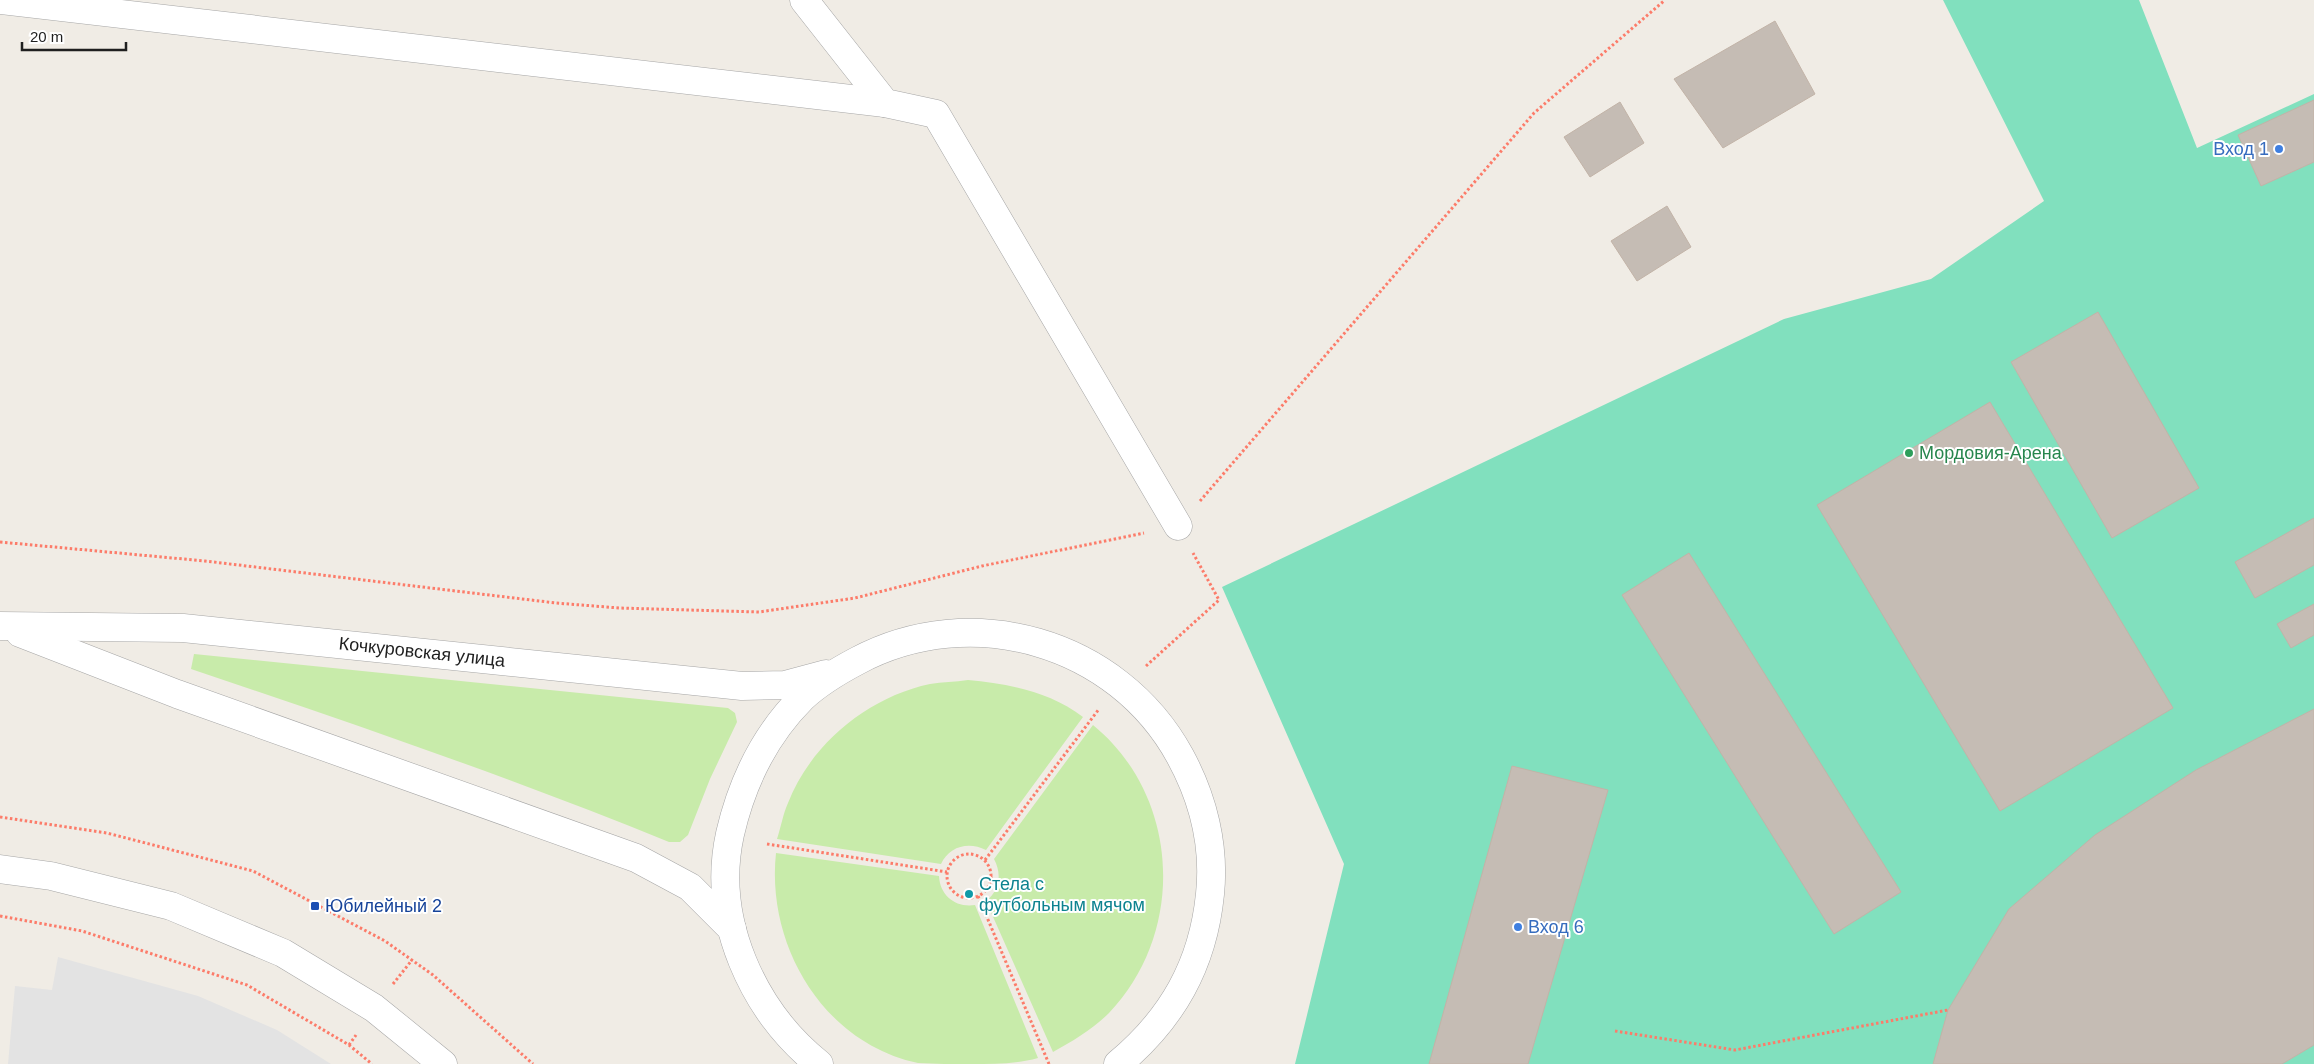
<svg xmlns="http://www.w3.org/2000/svg" width="2314" height="1064" viewBox="0 0 2314 1064" font-family="Arial,sans-serif">
<rect width="100%" height="100%" fill="#f0ece5"/>
<g fill="#c8ebaa">
<path d="M194,654l534,54 7,5 2,9 -27,57 -22,56 -8,7h-11c-157,-64 -317,-119 -478,-173z"/>
<path d="M968,680c40,4 81,11 115,37l-97,133c-17,-9 -37,-4 -45,14l-164,-25c4,-12 6,-25 11,-36 23,-59 80,-106 142,-119 12,-2 25,-2 38,-4z"/>
<path d="M1093,725c87,71 94,206 16,288 -16,16 -36,28 -56,39l-67,-151c14,-11 16,-27 8,-42z"/>
<path d="M776,853l163,23c1,20 17,32 36,29l63,153c-22,6 -43,6 -67,6 -17,0 -37,0 -53,-1 -95,-20 -152,-118 -142,-210z"/>
</g>
<path fill="#81e0be" d="M1943,0h196l58,148 117,-54v970h-1019l49,-200 -122,-277 562,-268 147,-40 113,-78z"/>
<path fill="#e3e3e3" d="M58,957l140,39 79,34 54,34h-323l7,-78 37,4z"/>
<g fill="#c5bcb4" stroke="#c2b3a7">
<path d="M1775,21l40,73 -92,54 -49,-69z"/>
<path d="M2314,100v62l-53,24 -23,-51z"/>
<path d="M1620,102l24,41 -54,34 -26,-40z"/>
<path d="M1667,206l24,41 -54,34 -26,-40z"/>
<path d="M2098,312l101,176 -87,50 -101,-176z"/>
<path d="M1990,402l183,306 -173,103 -183,-306z"/>
<path d="M2314,518v47l-59,33 -20,-36z"/>
<path d="M1689,553l212,339 -67,42 -212,-339z"/>
<path d="M2314,604v31l-23,13 -14,-24z"/>
<path d="M2314,709v336l-32,19h-349l15,-54 61,-101 86,-74 101,-65z"/>
<path d="M1512,766l96,24 -80,274h-99z"/>
</g>
<g fill="none" stroke-linecap="round" stroke-linejoin="round">
<defs>
<g id="pedestrian">
<path d="M1,0l884,103"/>
<path d="M804,0l81,103 51,11 242,412"/>
</g>
<g id="minor">
<path d="M0,626l183,2 559,58 43,-1 41,-11"/>
<path d="M20,633l157,61 459,164 54,29 42,42"/>
<path d="M0,869l51,7 120,30 112,47 91,55 69,56"/>
<path d="M819,1064c-66,-53 -108,-144 -89,-230 12,-52 34,-98 72,-136 16,-15 36,-27 55,-37 114,-61 260,-20 323,95 23,42 35,90 30,138 -7,71 -38,125 -92,170"/>
</g>
</defs>
<use href="#pedestrian" stroke="#a6a6a6" stroke-width="29"/>
<use href="#minor" stroke="#a6a6a6" stroke-width="29"/>
<g stroke="#fc7c6a" stroke-width="3" stroke-dasharray="2.5 2.5" stroke-linecap="butt">
<path d="M1200,501l334,-388 131,-113"/>
<path d="M0,542l205,19 351,42 63,5 140,4 96,-14 127,-32 162,-33"/>
<path d="M1146,666l73,-66 -26,-47"/>
<path d="M0,817l107,16 146,38 132,70 48,34 100,89"/>
<path d="M767,844l180,28"/>
<circle cx="969" cy="876" r="22"/>
<path d="M985,860l114,-151"/>
<path d="M978,896l71,168"/>
<path d="M0,916l82,15 165,54 102,60 23,19"/>
<path d="M393,984l19,-24"/>
<path d="M1615,1031l120,19 213,-40"/>
<path d="M349,1045l7,-10"/>
</g>
<use href="#pedestrian" stroke="#fff" stroke-width="28"/>
<use href="#minor" stroke="#fff" stroke-width="28"/>
</g>
<g fill="#3f7fe0" stroke="#fff" stroke-width="2">
<circle cx="2279" cy="149" r="5"/>
<circle cx="1518" cy="927" r="5"/>
</g>
<circle fill="#2e9e5b" stroke="#fff" stroke-width="2" cx="1909" cy="453" r="5"/>
<circle fill="#0f9aa8" stroke="#fff" stroke-width="2" cx="969" cy="894" r="5"/>
<rect fill="#1a4fb4" stroke="#fff" stroke-width="2" x="310" y="901" width="10" height="10" rx="2.5"/>
<g text-anchor="middle" dominant-baseline="central" stroke-width="4" stroke-linejoin="round" paint-order="stroke">
<g font-size="18" fill="#366cbe" stroke="#fff" text-anchor="end">
<text x="2269" y="149">Вход 1</text>
<text x="1528" y="927" text-anchor="start">Вход 6</text>
</g>
<g font-size="18" fill="#27864d" stroke="#fff" text-anchor="start">
<text x="1919" y="453">Мордовия-Арена</text>
</g>
<g font-size="18" fill="#1f1f1f" stroke="#fff">
<text transform="translate(422 652) rotate(6)">Кочкуровская улица</text>
</g>
<g font-size="18" fill="#0d838f" stroke="#fff" text-anchor="start">
<text x="979" y="884">Стела с<tspan x="979" dy="21">футбольным мячом</tspan></text>
</g>
<g font-size="18" fill="#164399" stroke="#fff" text-anchor="start">
<text x="325" y="906">Юбилейный 2</text>
</g>
</g>
<path d="M22 42v8h104v-8" fill="none" stroke="#1f1f1f" stroke-width="2.5"/>
<text x="30" y="42" font-size="15" fill="#1f1f1f" stroke="#ffffff" stroke-width="4" paint-order="stroke">20 m</text>
</svg>
